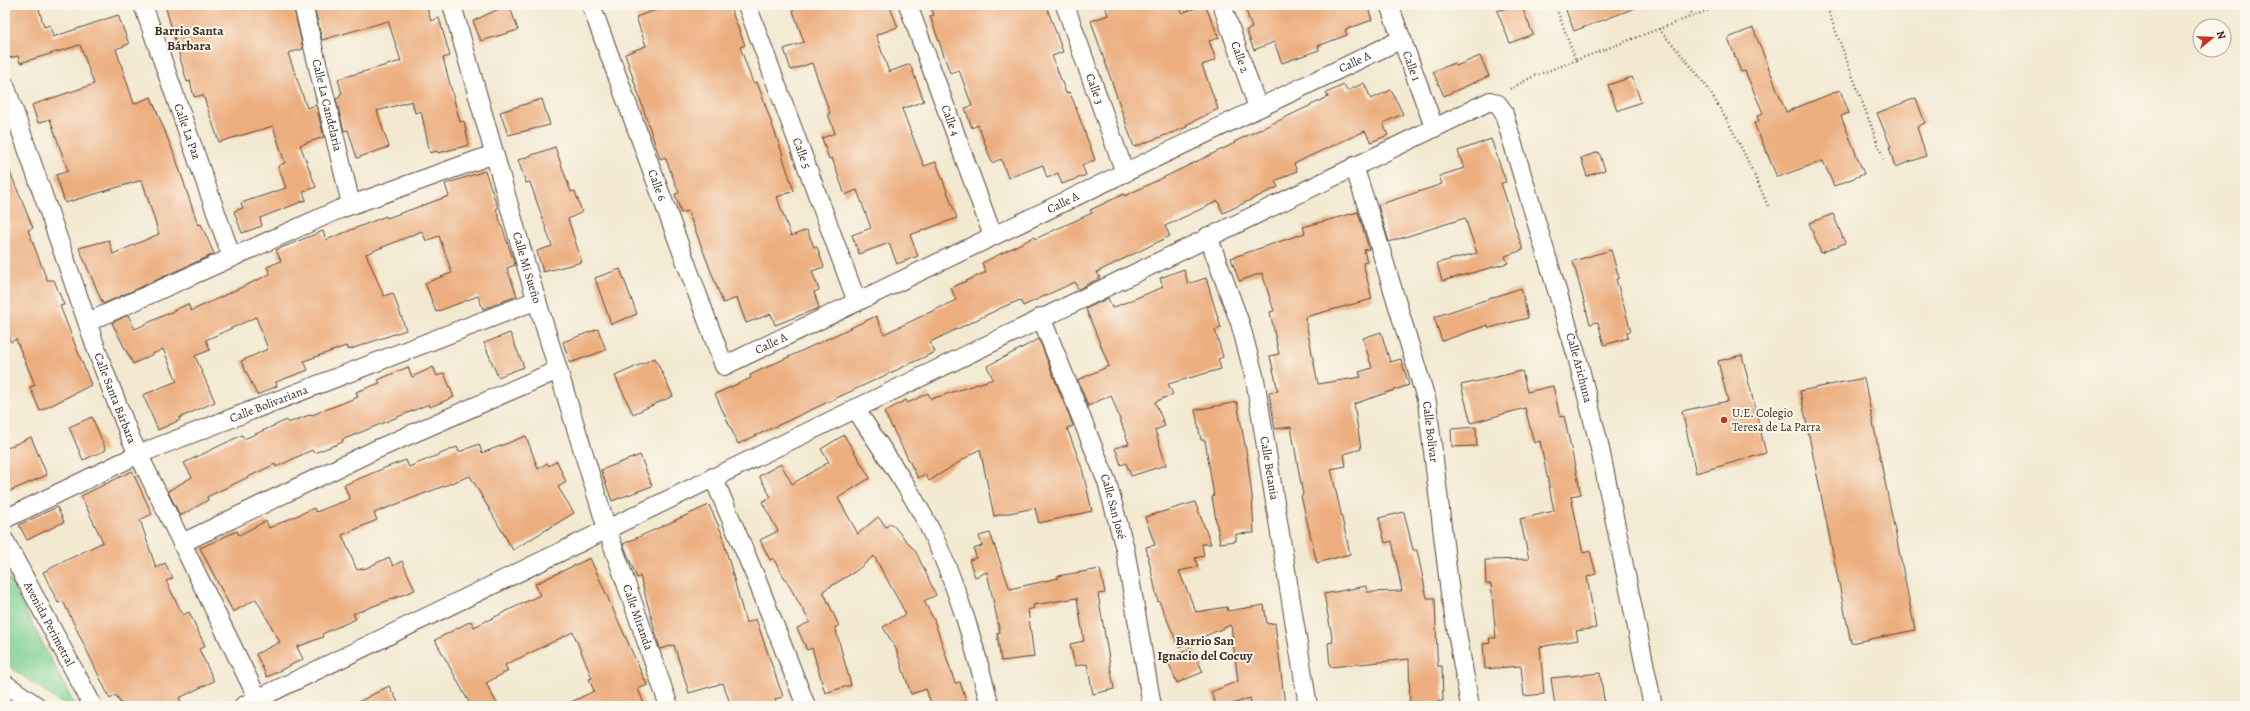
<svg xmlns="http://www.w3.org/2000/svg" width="2250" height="711" viewBox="0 0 2250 711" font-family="Alegreya,serif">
<rect width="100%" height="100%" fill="#fbf7ec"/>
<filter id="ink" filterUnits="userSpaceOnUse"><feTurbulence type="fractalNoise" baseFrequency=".025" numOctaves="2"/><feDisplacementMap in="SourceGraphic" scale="8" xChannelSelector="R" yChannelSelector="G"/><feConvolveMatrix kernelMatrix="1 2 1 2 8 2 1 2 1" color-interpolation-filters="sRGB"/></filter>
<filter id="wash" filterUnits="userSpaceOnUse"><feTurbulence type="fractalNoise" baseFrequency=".012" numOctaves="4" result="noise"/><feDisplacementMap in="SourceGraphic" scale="16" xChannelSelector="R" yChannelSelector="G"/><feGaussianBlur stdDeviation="0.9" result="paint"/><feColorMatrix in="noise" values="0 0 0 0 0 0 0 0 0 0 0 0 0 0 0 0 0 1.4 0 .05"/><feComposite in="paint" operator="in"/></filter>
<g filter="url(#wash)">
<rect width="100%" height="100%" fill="#f3e9d1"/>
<path fill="#80d294" stroke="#5e7e59" d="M5,571l70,135h-10l-60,-43z"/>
<g id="blocks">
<g fill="#ecae7f">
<path d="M5,5h33l6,22 6,-2 3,12 65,-22 11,29 -13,5 18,55 17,-7 25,62 22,66 3,-1 13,30 -111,50 -24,-56 30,-8 4,14 46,-20 -17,-54 -77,23 -9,-28 12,-4 -18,-52 -12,4 -6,-18 62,-21 -14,-39 -60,18 -2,-7 -9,2 -4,-11z"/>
<path d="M165,5h128l10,44 -15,4 19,55 9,-3 8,32 -24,8 16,42 -13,5 3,8 -46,18 2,8 -20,7 -8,-22 9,-3 -2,-5 45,-15 -8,-22 7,-3 -12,-37 -54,16 -16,-47 -9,2 -4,-16 -3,1z"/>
<path d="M314,5h112l5,16 8,-3 11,38 -7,2 17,64 4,-1 5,24 -31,8 -1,-2 -7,2 -9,-42 -6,2 -3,-12 -35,10 12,36 -32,11 -9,-28 -4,1 -8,-32 4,-2v-3h2l-4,-15 63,-18 -13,-40 -66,19z"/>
<path d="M670,5h59l16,40 -5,2 13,36 4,-1 26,73h-1l12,36 -17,6 7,20 7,19 16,-6 7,17h3l7,20 -12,4 7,19 -5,2 5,16 -44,17 -4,-11 -25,9 -9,-25 -14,5 -35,-92 -7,2 -6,-19 4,-1 -14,-36 -5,2 -35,-105 21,-8 -10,-29z"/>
<path d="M791,5h98l9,22 -22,8 13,37 21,-8 14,37 -22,8 22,57 12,-4 21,56 -47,17 8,21 -21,8 -8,-21 -30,11 -7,-19 19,-7 -14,-38 -12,5 -13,-37 -3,1 -7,-21 13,-5 -7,-19 2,-1 -18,-50 -21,7 -7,-21 20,-7z"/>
<path d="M930,5h116l17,47 -11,4 14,37 3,-1 4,8 22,60 -13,5 4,10 -24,9 -4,-11 -11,5 -4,-13 -35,13 -7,-19 -9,4 -14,-38 -6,3 -7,-20 7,-2 -13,-36 -9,3 -20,-57 4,-1z"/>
<path d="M1105,5h74l3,8 23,-8 14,33 -10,3 7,19 -14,5 16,44 -32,16 1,2 -53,20 -43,-126 17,-6z"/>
<path d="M1244,5h123l5,15 -27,10 2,5 -29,11 1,4 -37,13 -8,-21 -20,8 -8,-20 6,-2z"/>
<path d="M1515,5h6l12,29 -23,9 -13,-32z"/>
<path d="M1564,5h74v2l-64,24z"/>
<path d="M503,7l1,2 6,-2 8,23 -37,11 -8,-20z"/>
<path d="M1753,28l33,84 54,-22 9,23 -8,3 23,58 -30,12 -11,-25 -46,16 -23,-54 5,-2 -2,-5 6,-3 -18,-42 -4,1 -13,-34z"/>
<path d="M1480,56l9,20 -45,20 -11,-24 21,-9 2,3z"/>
<path d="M1632,77l9,25 -24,9 -9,-26z"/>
<path d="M1364,83l7,16 20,-9 12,24 -20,9 5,12 -17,7 -6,-11 -55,25 -16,8 3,7 -22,10 3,6 -55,26 -5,-12 -53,25 5,10 -73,36 3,6 -22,11 -3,-7 -52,24 -3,-6 -17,7 -73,35 5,10 -197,92 -23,-50 36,-16 -1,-3 126,-59 8,18 72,-34 -5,-12 35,-16 -4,-9 52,-26 1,2 57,-26 -2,-3 34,-16 1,2 110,-53 -1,-1 94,-45 -2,-4 18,-8 3,6z"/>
<path d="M1916,98l9,25 -8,4 9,29 -31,11 -6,-20h2l-14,-34z"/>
<path d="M542,99l8,26 -42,10 -8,-23z"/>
<path d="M1491,139l15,43 -5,1 22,67 -18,6 3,7 -66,18 -5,-18 40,-10 -12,-35 -76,24 -11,-37 64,-21 -3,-8 25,-8 -6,-17z"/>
<path d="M555,147l16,45 4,-1 7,21 -14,7 14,43 -39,10 -6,-21 15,-5 -22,-64 -4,1 -8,-23z"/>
<path d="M1599,152l6,18 -18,6 -6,-18z"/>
<path d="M5,160l28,68 -5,2 19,50h7l10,25 -4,1 31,79 -51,26 -10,-24 5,-2 -19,-46 -5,3 -6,-13z"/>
<path d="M485,171l13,37 -2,1 19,56 -8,3 10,28 -34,13 -5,-13 -42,16 -11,-29 27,-10 -13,-37 -13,5 -4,-10 -56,23 18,42 9,-3 13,37 -58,20 -2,-4 -42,15 4,9 -32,12 1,4 -20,9 -16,-34 27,-12 -12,-32 -50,23 4,10 -15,6 20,46 -36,16 1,2 -22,10 -15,-35 34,-14 -14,-32 -30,15 -21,-41 16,-8 7,14 53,-25 3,7 79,-37 -3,-7 14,-6 -5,-11 47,-19 3,9 60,-24 1,2 62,-22 -4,-12z"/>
<path d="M1358,212l11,37 -5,1 3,12 -4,1 9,36 -67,18 13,67 43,-7 -2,-5 13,-4 -9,-30 18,-6 9,30 11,-3 8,26 -55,19 7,45 -17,5 2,12 -15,3 19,85 -33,9 -16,-67 2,-1 -12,-68 -16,2 -6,-37 9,-1 -8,-35 9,-2 -9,-42 4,-1 -12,-38 -23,8 -8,-23 74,-25 -2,-6z"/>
<path d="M1833,214l12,29 -24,10 -12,-30z"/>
<path d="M1611,250l8,28 -3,1 15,52 -4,1 1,6 -24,7 -6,-23 -8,2 -17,-63z"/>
<path d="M620,269l17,45 -26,10 -16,-46z"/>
<path d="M1184,269l4,15 18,-6 15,50 -6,2 8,27 -5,2 3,10 -53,15 5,10 -18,8 10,24 -10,4 11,35 -35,11 -5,-13 -5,2 -6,-17 14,-4 -18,-49 -23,11 -10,-26 31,-14 -23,-57 22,-11 4,10 51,-21 -3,-9z"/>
<path d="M1521,288l7,30 -39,10 -1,-3 -46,16 -8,-24z"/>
<path d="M598,329l8,21 -36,13 -7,-21z"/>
<path d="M510,333l14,34 -26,10 -14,-34z"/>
<path d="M1039,339l34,87 -6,2 15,40 10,43 -53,12 -4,-15 -41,8 -14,-67 -51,32 -4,-7 -7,4 -34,-66 22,-12 2,3 20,-10 3,6 62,-20 -6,-13z"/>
<path d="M1742,355l24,98 -70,20 -14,-62 46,-10 -10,-40z"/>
<path d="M655,358l18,38 -40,18 -18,-38z"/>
<path d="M408,367l4,10 21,-10 4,9 7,-3 10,24 -24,10 -1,-3 -87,36 1,2 -29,11 -2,-3 -36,17 -1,-3 -68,33 1,3 -28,16 -12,-25 24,-14 -8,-14 58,-28 2,4 43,-19 1,3 24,-9v1l46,-18 -2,-5 24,-9 -2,-3z"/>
<path d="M1522,371l5,21 26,-6 7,31 4,-1 17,78 -10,2 12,57 7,-2 6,23 -9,3 9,51 -20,3 2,9 -38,7 4,47 -20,2 -3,-30 -36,3 -2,-25 7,-1 -1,-5h7l-5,-54h-5l-1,-24 44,-1 -9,-40 34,-8 -14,-70 -6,2 -9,-35 -54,15 -10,-38z"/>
<path d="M1864,378l51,252 -64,13 -51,-252z"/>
<path d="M1237,402l10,54 5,40 2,37 -18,1v7l-16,2 -8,-46 2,-1 -9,-56h-4l-6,-30z"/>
<path d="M92,417l14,33 -23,10 -14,-33z"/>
<path d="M1476,427l1,19 -25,1 -1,-18z"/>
<path d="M844,435l26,43 -32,20 20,36 20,-17 8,10 5,-4 25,29 20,43 -12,6 10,19 21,63 5,-1 8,24h-36l-6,-17 -15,5 -15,-45 -13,-22 23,-13 -32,-58 -18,15 -33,20 16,35 -4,1 16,58 -26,8 -13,-45 -5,2 -10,-22 13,-6 -37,-64 -3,2 -10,-20 18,-9 -16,-29 9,-5 -12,-21 22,-12 11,20 37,-22 -8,-13z"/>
<path d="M526,436l12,33 9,-6 2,3 8,-5 9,21 -8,5 16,26 -61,37 -43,-74 -96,37 3,7 -35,15 15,35 7,-2v1l25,-12 4,9 9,-5 13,29 -62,24 3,5 -34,15 1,3 -26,10 6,12 -36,18 -11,-23 24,-12 -24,-43 -23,13 -33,-64 37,-17 2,4 27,-14 3,7 45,-20 2,4 34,-13 -6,-14 43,-18 19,-7 3,7 48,-20 2,5 20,-8 3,9z"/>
<path d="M31,437l16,38 -42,18v-44z"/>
<path d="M640,455l12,31 -40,15 -11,-31z"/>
<path d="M132,471l20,43 -12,6 16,48 9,-5 8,15 -7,3 17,34 6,-3 16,34 -6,3 15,32 -35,17 4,8h-61l-6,-11 -6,4 -47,-98 -5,2 -15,-31 60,-30 -22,-46z"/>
<path d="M1195,502l16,42h-9l2,12 -9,2 3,9 -19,4 17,41 31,-5 1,4 36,-6 3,19 8,-1 10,83h-34l-1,-8 -23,8h-11l-5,-14 27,-11 -7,-56 -52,22 -20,-46 -1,1 -12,-55 9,-2 -10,-28z"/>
<path d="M709,505l15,33 -1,1 23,84 10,-4 27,78 -8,2 2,7h-46l-8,-23 -34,10 -15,-48 -14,4 -20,-73 -3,2 -14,-34z"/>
<path d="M57,507l7,15 -37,18 -8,-15z"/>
<path d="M1404,512l9,38h4l10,48h8l2,56 1,12h4l1,35 -11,1 -1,4h-21l-1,-47 -79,8 -2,-24 5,-1 -9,-48 42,-8 1,6 35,-1 -10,-50 -7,2 -6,-25z"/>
<path d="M990,533l20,56 48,-11 -1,-2 43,-7 5,24 -7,1 16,95 -21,5 -6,-30 -12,2 -5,-22 14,-3 -7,-43 -44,7 1,3 -6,2 6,47 -33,4 -4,-28 3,-1 -13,-60 -12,5 -6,-17 7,-2 -2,-9 8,-3 -3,-10z"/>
<path d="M590,558l57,127 -9,4 7,17h-82l31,-15 -5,-12 3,-1 -19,-46 -68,33 3,6 -22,12 12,23h-27l-36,-66 36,-19 3,6 66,-32 -5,-11z"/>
<path d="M1192,648l11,24 -26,11 -10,-24z"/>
<path d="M1600,673l5,33h-50l-4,-28z"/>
<path d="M389,686l11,20h-49z"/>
</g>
</g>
</g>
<g filter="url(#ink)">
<use href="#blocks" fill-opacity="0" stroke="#574739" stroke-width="1"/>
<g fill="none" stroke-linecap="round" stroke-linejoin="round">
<defs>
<g id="minor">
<path id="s1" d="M143,5l89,253"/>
<path id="s2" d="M303,5l48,199"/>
<path id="s3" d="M452,5l76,267 79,257 62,177"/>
<path id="s4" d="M591,5l133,361 678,-327"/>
<path id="s5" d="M747,5l110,297"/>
<path id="s6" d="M908,5l85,231"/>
<path id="s7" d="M1065,5l60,168"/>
<path id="s8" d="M1222,5l36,103"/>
<path id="s9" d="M1389,5l45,122"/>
<path id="s10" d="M5,85l97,280 29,74 127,260"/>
<path id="s11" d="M1354,166l21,65 52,171 23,191 20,113"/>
<path id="s12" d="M1208,236l32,87 15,56 53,327"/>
<path id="s13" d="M1041,317l66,165 18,67 27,157"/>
<path d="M88,322l252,-113 154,-55"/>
<path d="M855,408c27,42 57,83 78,127 26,55 42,113 57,171"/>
<path d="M713,477l43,101 50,128"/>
<path id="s14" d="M5,519l134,-65 398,-154"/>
<path id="s15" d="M5,541l88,165"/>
<path d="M182,543l193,-93 183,-80"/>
<path d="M5,684l32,22"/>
<path id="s16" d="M243,706l1247,-605 8,3 5,7 74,246 22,87 54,262"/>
</g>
</defs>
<use href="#minor" stroke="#574739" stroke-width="20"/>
<g stroke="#574739" stroke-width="2.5" stroke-dasharray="1 3" stroke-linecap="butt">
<path d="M1555,5l21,56"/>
<path d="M1688,5l4,11"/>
<path d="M1826,5l58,155"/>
<path d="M1659,29c18,21 37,41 52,65 23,35 40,73 57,112"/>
<path d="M1510,89l22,-12 190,-72"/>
</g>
<use href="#minor" stroke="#fff" stroke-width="18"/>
</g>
</g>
<circle fill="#c8321e" stroke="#fbf7ec" stroke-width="1.5" cx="1724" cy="420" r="4"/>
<g text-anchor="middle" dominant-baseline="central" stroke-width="4" stroke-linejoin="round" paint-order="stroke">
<g font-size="12" fill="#3b2a1e" stroke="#fbf7ec">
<text stroke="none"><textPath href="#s8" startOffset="55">Calle 2</textPath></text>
<text stroke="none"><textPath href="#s4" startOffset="1085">Calle A</textPath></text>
<text stroke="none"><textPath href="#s9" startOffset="65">Calle 1</textPath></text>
<text stroke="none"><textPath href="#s7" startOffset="89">Calle 3</textPath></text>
<text stroke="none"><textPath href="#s2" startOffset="103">Calle La Candelaria</textPath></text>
<text stroke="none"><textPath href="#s6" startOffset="123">Calle 4</textPath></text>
<text stroke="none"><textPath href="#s1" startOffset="134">Calle La Paz</textPath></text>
<text stroke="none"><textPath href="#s5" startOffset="158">Calle 5</textPath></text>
<text stroke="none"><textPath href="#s4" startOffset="192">Calle 6</textPath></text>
<text stroke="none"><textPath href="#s4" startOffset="761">Calle A</textPath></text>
<text stroke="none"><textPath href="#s3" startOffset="273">Calle Mi Sueño</textPath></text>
<text stroke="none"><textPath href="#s4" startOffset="437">Calle A</textPath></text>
<text stroke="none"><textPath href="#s16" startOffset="1671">Calle Arichuna</textPath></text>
<text stroke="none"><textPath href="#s10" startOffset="332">Calle Santa Bárbara</textPath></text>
<text stroke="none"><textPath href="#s14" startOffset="288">Calle Bolivariana</textPath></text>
<text stroke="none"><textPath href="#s11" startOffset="277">Calle Bolívar</textPath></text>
<text stroke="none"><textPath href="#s12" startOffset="241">Calle Betania</textPath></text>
<text stroke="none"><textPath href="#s13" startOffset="203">Calle San José</textPath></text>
<text stroke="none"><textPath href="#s3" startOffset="640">Calle Miranda</textPath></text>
<text stroke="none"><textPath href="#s15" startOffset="94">Avenida Perimetral</textPath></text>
</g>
<g font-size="12" fill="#3b2a1e" stroke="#fbf7ec" text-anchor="start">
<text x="1732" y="413">U.E. Colegio<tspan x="1732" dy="14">Teresa de La Parra</tspan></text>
</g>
<g font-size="13" font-weight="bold" fill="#3b2a1e" stroke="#fbf7ec">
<text x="189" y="30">Barrio Santa<tspan x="189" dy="15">Bárbara</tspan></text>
<text x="1205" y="640">Barrio San<tspan x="1205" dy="15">Ignacio del Cocuy</tspan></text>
</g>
</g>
<rect width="2250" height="711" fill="none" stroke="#fbf7ec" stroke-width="20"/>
<g transform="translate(2212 38) rotate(72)"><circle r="19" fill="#fbf7ec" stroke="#aea59a"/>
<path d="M0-3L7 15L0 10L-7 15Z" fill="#c8321e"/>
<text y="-6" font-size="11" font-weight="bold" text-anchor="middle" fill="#3b2a1e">N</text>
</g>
</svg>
